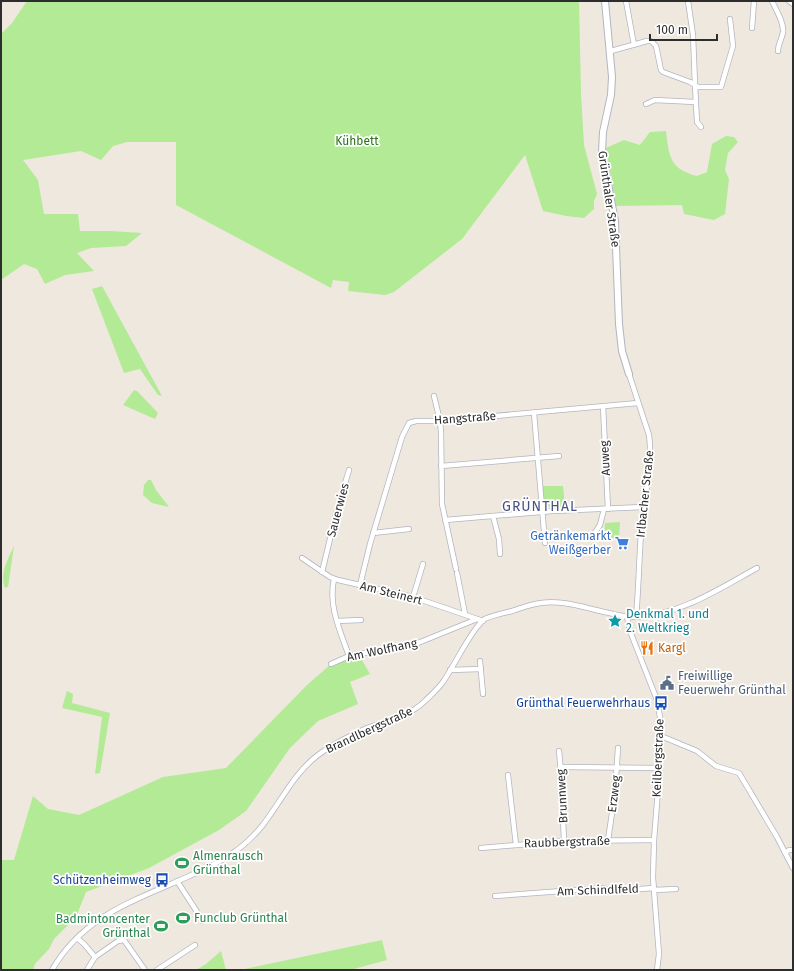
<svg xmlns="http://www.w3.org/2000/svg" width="794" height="971" viewBox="0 0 794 971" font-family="'Fira Sans',sans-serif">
<rect width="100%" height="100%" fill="#efe8de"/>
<g fill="#b3ea96">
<path d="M27,1h552l2,93 3,51 13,49 -3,7v8l-10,9 -18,-2 -23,-5 -18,-56 -63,84 -68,53 -9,3 -37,-4 1,-9 -16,-2 -2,8 -155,-83v-63h-49l-14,4 -12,14 -20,-9 -58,9 15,20 6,34h34l2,17h31l31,2 -16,13 -35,2 -14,5 17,18 -29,4 -20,9 -8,-15 -13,-5 -23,16v-246l11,-11z"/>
<path d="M666,131c3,26 4,38 31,45l10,-4 5,-28 14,-8 8,1 4,5 -10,11 -3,17 4,9 -4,35 -11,6 -30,-6 -2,-9 -66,1 -10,-58 18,-8 16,5 10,-13z"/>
<path d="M102,286l60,110 -4,-1 -18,-26 -16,4 -32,-84z"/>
<path d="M134,390l3,1 21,22 -3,6 -32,-14z"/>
<path d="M148,480h3l5,10 13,17 -17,-4 -9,-8 1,-10z"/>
<path d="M542,486h21l2,21h-19l-2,-2z"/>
<path d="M620,522l-1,16h-15l1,-15z"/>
<path d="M14,546l-6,41 -3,1c-5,-16 2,-27 9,-42z"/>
<path d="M359,655l11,19 -20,8 8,22 -40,17 -28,27 -44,63 -27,19 -70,38 -63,24 -10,25 -22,22 -5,10 -14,15 -2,6h-32v-110h13l19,-64 15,13 31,6 84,-38 63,-9 80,-82 25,-22 18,-8z"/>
<path d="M67,691l6,3 -1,9 38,10 -10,60 -5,1 7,-57 -40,-9z"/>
<path d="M382,940l5,20 -37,10h-110z"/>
<path d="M221,951l5,19h-30l10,-6z"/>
</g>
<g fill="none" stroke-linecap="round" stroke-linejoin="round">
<defs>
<g id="street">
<path d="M626,1l8,44"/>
<path d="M772,1c4,9 12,21 11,31 -1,7 -5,12 -5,19"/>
<path d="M789,1l4,3"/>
<path d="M752,28l2,-27"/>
<path d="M611,51l36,-10h4l5,5 5,24 2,2 27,10 5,3 -2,-50 -5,-34"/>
<path d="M646,104l9,-4 40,2"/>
<path d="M701,127l-4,-5 -2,-37 3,2h23l12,-41 -3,-27"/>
<path d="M629,374l20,61c4,29 -4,58 -7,86 -3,32 -3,64 -6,96"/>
<path d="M434,396l6,25 1,11 1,72 14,65"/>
<path d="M603,406l5,103"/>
<path d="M534,413l11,130"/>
<path d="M441,466l118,-10"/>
<path d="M493,516l6,23 1,15"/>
<path d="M445,520l108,-9 90,-4"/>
<path d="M373,533l36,-4"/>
<path d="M594,534l6,-9 4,-16"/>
<path d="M302,558l28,19 8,3 75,17 70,24"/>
<path d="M322,572l15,-62 12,-40"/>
<path d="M457,573l8,41"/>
<path d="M334,579c-6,26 6,52 15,77"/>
<path d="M360,585l10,-41 32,-107 7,-14 7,-2h24l198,-18"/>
<path d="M413,597l10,-33"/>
<path d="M627,617l3,14 27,69 4,23 -2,55 -5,62 -1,38 6,76 -2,16"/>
<path d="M337,621l24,-1"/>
<path d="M480,661l3,33"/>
<path d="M331,664l18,-8 31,-6 33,-5 64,-26"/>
<path d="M450,670l31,-1"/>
<path d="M661,736l36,15 19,15 23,7 38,64 16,31"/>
<path d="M559,751l2,21 3,69"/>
<path d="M561,767l98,1"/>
<path d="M508,775l8,70"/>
<path d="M608,840l7,-47 3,-45"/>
<path d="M481,848l83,-7 90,-1"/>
<path d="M785,853l4,-3h4"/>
<path d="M177,881l26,40"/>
<path d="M654,890l22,-1"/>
<path d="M495,896l108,-8 8,3 43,-3"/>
<path d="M77,938l7,6 11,13"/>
<path d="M52,970c40,-70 116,-76 178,-115 12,-8 23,-18 32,-29 19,-24 31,-52 56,-71 12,-9 35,-21 49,-27 20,-7 43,-12 58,-27 6,-6 13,-12 18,-19 12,-18 21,-38 34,-55 1,-1 5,-6 6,-7 6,-4 21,-7 29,-9 9,-3 19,-7 29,-8 18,-3 38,3 55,7 14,3 28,8 43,7 44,-4 80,-28 118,-49"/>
<path d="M87,970l8,-13 23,-16 6,-1 21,30"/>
<path d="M157,970l38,-25"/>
</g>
<path id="secondary" d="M605,1l7,76 -1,18 -8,37 -1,20 13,69 4,103 3,27 7,23"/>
</defs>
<use href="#street" stroke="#b2b5c1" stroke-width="6"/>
<use href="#secondary" stroke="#b2b5c1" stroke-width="8"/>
<use href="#street" stroke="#fff" stroke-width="4.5"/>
<use href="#secondary" stroke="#fff" stroke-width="6"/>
</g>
<defs>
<symbol id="supermarket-bare" viewBox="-9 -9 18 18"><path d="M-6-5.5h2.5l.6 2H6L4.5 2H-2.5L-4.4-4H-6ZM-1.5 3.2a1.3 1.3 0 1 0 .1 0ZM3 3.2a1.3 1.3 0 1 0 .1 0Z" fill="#3f7fe0" stroke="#fff" stroke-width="2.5" paint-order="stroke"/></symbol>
<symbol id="sight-bare" viewBox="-9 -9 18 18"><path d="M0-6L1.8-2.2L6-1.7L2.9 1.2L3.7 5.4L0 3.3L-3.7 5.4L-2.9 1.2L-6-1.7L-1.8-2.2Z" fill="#0f9aa8" stroke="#fff" stroke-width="2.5" paint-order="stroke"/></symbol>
<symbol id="restaurant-bare" viewBox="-9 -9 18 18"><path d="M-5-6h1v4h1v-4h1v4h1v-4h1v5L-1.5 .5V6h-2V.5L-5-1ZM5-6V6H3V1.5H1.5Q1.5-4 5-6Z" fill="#e8710a" stroke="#fff" stroke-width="2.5" paint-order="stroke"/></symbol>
<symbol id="civic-bare" viewBox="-9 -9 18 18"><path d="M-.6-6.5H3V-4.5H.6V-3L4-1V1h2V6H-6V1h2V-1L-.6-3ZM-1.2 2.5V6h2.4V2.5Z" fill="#5c6f8a" stroke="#fff" stroke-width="2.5" paint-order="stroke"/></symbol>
<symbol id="bus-bare" viewBox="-9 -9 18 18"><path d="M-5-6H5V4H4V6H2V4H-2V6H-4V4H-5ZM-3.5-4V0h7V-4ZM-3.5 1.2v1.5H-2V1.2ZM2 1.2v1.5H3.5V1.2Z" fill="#1a4fb4" stroke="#fff" stroke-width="2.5" paint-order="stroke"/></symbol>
<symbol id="stadium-bare" viewBox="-9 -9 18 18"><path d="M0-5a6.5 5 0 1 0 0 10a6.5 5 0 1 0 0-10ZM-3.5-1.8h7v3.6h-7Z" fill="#2e9e5b" stroke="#fff" stroke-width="2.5" paint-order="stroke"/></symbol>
</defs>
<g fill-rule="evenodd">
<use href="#supermarket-bare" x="612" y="533" width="20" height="20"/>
<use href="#sight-bare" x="605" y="611" width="20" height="20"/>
<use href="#restaurant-bare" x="637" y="638" width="20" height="20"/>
<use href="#civic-bare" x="657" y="673" width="20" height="20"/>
<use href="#bus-bare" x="651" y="693" width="20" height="20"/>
<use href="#stadium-bare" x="172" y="853" width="20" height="20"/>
<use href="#bus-bare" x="152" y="870" width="20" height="20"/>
<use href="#stadium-bare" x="173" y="908" width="20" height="20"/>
<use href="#stadium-bare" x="151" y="916" width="20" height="20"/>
</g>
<g text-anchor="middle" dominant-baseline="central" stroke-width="3.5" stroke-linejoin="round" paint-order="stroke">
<g font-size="12" fill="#287314" stroke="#fff">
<text x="357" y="141">Kühbett</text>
</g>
<g font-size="12" fill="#2d2d2d" stroke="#fff">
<text transform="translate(609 199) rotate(82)">Grünthaler Straße</text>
<text transform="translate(465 418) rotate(-4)">Hangstraße</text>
<text transform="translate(605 458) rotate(-93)">Auweg</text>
<text transform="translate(645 494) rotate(-84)">Irlbacher Straße</text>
<text transform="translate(338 510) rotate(-75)">Sauerwies</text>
<text transform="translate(391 593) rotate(14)">Am Steinert</text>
<text transform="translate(382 650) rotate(-12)">Am Wolfhang</text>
<text transform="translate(369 730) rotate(-25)">Brandlbergstraße</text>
<text transform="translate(658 758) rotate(-88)">Keilbergstraße</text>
<text transform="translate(614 794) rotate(-83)">Erzweg</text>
<text transform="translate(562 796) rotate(-93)">Brunnweg</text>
<text transform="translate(567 842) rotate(-2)">Raubbergstraße</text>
<text transform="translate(598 890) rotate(-2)">Am Schindlfeld</text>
</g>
<g font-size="12" fill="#366cbe" stroke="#fff" text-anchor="end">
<text x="611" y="536">Getränkemarkt<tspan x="611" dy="14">Weißgerber</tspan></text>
</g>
<g font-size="12" fill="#0d838f" stroke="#fff" text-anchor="start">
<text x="626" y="614">Denkmal 1. und<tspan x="626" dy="14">2. Weltkrieg</tspan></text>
</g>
<g font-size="12" fill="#c56008" stroke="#fff" text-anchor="start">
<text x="658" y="648">Kargl</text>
</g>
<g font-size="12" fill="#4e5e75" stroke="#fff" text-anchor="start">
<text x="678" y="676">Freiwillige<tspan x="678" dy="14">Feuerwehr Grünthal</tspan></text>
</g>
<g font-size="12" fill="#164399" stroke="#fff" text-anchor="end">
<text x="650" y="703">Grünthal Feuerwehrhaus</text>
<text x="151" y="880">Schützenheimweg</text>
</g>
<g font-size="12" fill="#27864d" stroke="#fff" text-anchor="start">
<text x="193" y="856">Almenrausch<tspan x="193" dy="14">Grünthal</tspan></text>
<text x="194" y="918">Funclub Grünthal</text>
<text x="150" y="919" text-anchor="end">Badmintoncenter<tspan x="150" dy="14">Grünthal</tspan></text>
</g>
<g font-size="14" letter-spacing="1" fill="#485382" stroke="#fff">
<text x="540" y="506">GRÜNTHAL</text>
</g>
</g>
<rect width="794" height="971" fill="none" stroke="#2d2d2d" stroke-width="4"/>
<path d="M650 34v6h67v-6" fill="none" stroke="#2d2d2d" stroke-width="2"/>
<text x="656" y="34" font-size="12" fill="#2d2d2d" stroke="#ffffff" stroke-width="3" paint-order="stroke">100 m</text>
</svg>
